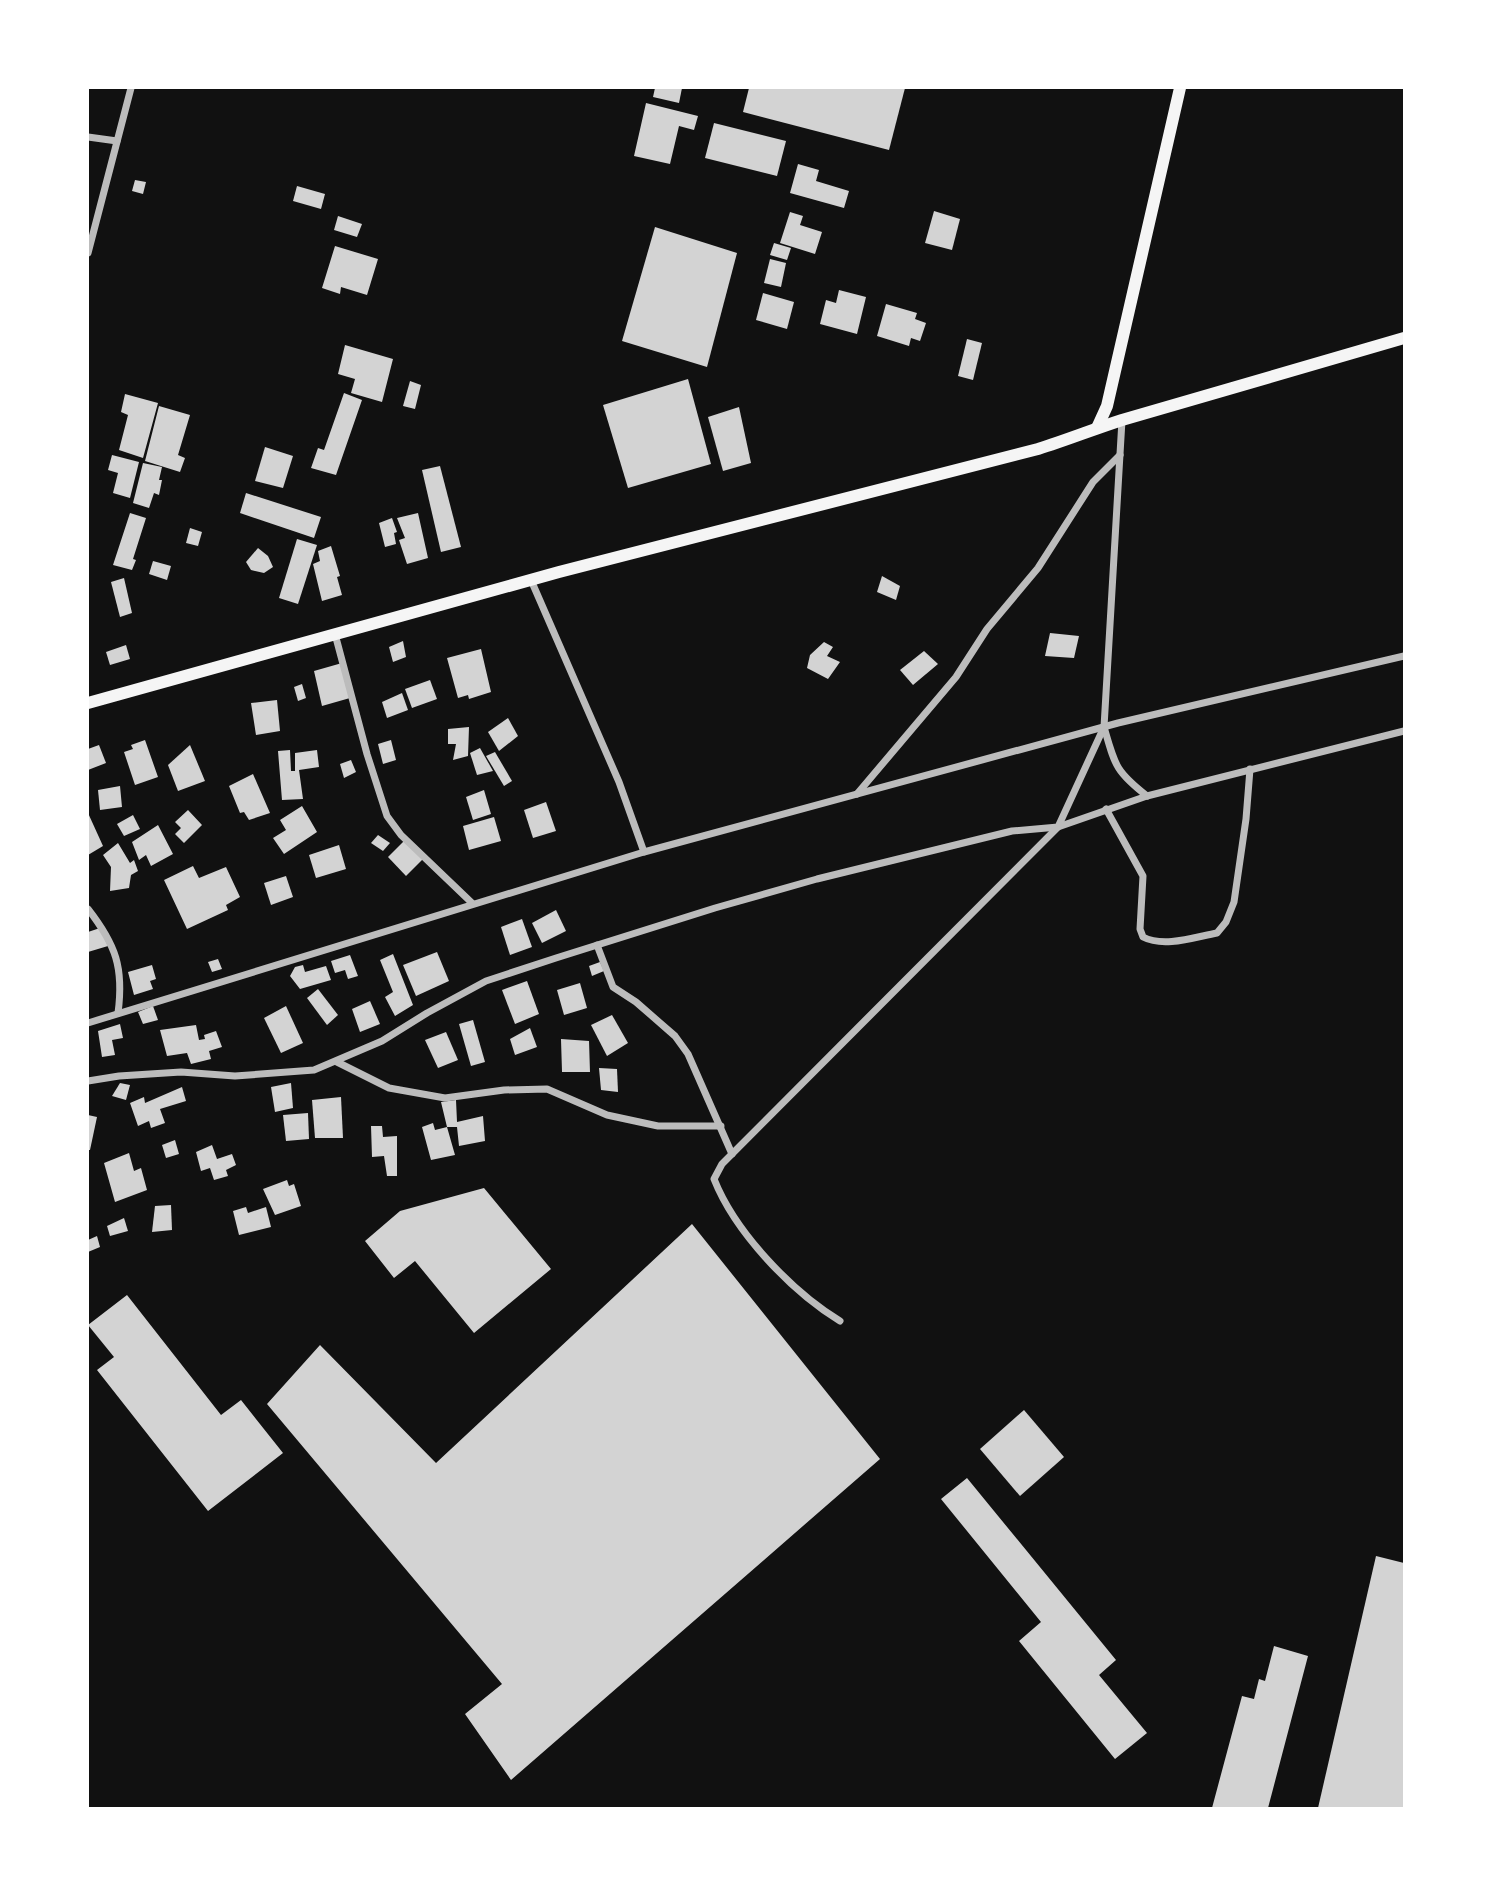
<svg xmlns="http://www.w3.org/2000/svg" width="1492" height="1896" viewBox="0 0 1492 1896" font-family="'Asap Condensed',sans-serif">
<rect width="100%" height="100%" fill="#111"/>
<g fill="#d3d3d3">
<path d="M655,88h27l-3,15 -26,-6z"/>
<path d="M749,88h156l-16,62 -146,-38z"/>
<path d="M646,103l52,13 -4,14 -15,-4 -9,38 -36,-8z"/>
<path d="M714,123l72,18 -9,35 -72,-18z"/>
<path d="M798,164l21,6 -3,11 33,10 -5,17 -54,-15z"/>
<path d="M135,180l11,2 -3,12 -11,-3z"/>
<path d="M297,186l28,8 -4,15 -28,-8z"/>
<path d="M934,211l26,8 -8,31 -27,-7z"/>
<path d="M790,212l13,4 -3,9 22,7 -7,22 -35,-11z"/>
<path d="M338,216l24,8 -5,13 -23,-7z"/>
<path d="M655,227l82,26 -30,114 -85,-26z"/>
<path d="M774,243l17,5 -4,12 -17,-5z"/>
<path d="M335,246l43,13 -11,36 -26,-8 -1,7 -18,-6z"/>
<path d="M770,259l16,4 -5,24 -17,-4z"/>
<path d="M839,290l27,7 -9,37 -37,-10 6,-24 10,3z"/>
<path d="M763,293l31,9 -7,27 -31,-9z"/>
<path d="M886,304l31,9 -2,6 11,4 -6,18 -9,-3 -2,8 -32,-10z"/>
<path d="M967,339l15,4 -9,37 -15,-4z"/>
<path d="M345,345l48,14 -11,43 -31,-9 4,-14 -17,-5z"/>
<path d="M688,379l23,85 -83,24 -25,-83z"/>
<path d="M410,381l11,4 -6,24 -12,-3z"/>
<path d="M344,393l18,7 -26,75 -25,-7 7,-20 6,2z"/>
<path d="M125,394l33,9 -15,55 -24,-8 9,-35 -7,-3z"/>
<path d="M159,406l31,9 -12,40 7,3 -5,14 -35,-11z"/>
<path d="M739,407l12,56 -28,8 -15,-54z"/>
<path d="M265,447l28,9 -10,32 -28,-7z"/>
<path d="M112,455l27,7 -9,36 -17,-5 5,-20 -10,-3z"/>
<path d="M143,463l19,4 -3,13h3l-3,15 -5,-2 -5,15 -16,-5z"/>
<path d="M440,466l21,81 -20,5 -19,-82z"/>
<path d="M246,493l75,24 -7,21 -74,-25z"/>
<path d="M130,513l16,5 -13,41 3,1 -4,10 -19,-5z"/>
<path d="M418,513l10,45 -21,6 -8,-24 6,-2 -8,-20z"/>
<path d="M392,518l5,14 -3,1 2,11 -11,3 -6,-24z"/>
<path d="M190,528l12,4 -4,14 -12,-3z"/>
<path d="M297,539l20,6 -19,59 -19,-6z"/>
<path d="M331,546l9,30 -3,1 5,18 -20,6 -9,-37 7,-3 -2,-10z"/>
<path d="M258,548l10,8 5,11 -9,6 -13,-3 -5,-8z"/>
<path d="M153,561l18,5 -4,14 -18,-6z"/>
<path d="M882,576l18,10 -4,14 -19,-8z"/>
<path d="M124,578l8,35 -12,4 -9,-35z"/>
<path d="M1050,633l29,3 -5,22 -29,-2z"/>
<path d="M403,641l3,16 -13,5 -4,-15z"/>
<path d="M824,642l9,5 -6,9 13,6 -12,17 -21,-11 3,-13z"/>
<path d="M126,645l4,14 -20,6 -4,-13z"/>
<path d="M481,649l10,43 -22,7 -1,-4 -10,3 -11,-40z"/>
<path d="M924,651l14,13 -25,21 -13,-15z"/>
<path d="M342,663l8,35 -28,8 -8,-35z"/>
<path d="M430,680l7,19 -25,9 -7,-19z"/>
<path d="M302,684l4,14 -8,3 -4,-14z"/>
<path d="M402,693l6,17 -21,8 -5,-16z"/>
<path d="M277,700l3,31 -24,4 -5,-32z"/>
<path d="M508,718l10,18 -19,15 -11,-19z"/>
<path d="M469,727l-1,29 -15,4 3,-16h-8v-15z"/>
<path d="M145,740l13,37 -23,8 -11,-33 9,-3 -2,-4z"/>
<path d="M391,740l5,20 -13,4 -5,-20z"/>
<path d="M99,745l7,18 -18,7v-21z"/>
<path d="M190,745l15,36 -27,10 -10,-26z"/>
<path d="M480,748l13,23 -16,4 -7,-22z"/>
<path d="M290,750l1,21h4v-18l22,-3 2,17 -20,3 4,29 -21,1 -4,-49z"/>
<path d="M495,752l17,29 -8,5 -18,-30z"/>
<path d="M351,760l5,12 -12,6 -4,-14z"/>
<path d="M253,774l17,39 -21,7 -5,-8 -4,1 -11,-27z"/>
<path d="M120,786l2,21 -22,3 -2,-20z"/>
<path d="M484,790l7,24 -18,6 -7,-23z"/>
<path d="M546,802l10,29 -23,7 -9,-28z"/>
<path d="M302,806l15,26 -33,22 -11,-16 13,-8 -6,-10z"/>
<path d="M188,810l14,15 -18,18 -9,-9 6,-6 -6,-6z"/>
<path d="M88,813l15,33 -15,9z"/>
<path d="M133,815l7,14 -16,7 -7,-12z"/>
<path d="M494,817l7,24 -32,9 -6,-24z"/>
<path d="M158,825l15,29 -22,12 -5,-11 -7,5 -7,-18z"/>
<path d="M378,835l12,8 -7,8 -12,-8z"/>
<path d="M404,841l20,17 -18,18 -18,-19z"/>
<path d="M118,843l12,20 4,-3 4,11 -7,4 -2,13 -19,3 1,-24 -8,-12z"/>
<path d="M339,845l7,24 -30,9 -7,-23z"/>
<path d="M193,866l6,12 27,-11 14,30 -14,8 2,5 -41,19 -23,-49z"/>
<path d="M286,876l7,21 -22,8 -7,-22z"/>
<path d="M556,910l10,21 -24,12 -10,-20z"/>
<path d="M522,919l10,28 -22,8 -9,-28z"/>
<path d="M100,928l8,18 -20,6v-20z"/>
<path d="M437,952l12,29 -33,15 -13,-31z"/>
<path d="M393,954l20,51 -18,11 -10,-19 8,-5 -13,-32z"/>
<path d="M350,955l8,21 -10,3 -3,-9 -10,3 -4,-12z"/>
<path d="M218,959l4,10 -10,3 -4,-10z"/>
<path d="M600,962l4,9 -12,5 -3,-10z"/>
<path d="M152,965l4,14 -6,2 3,8 -19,6 -6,-23z"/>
<path d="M303,965l2,7 21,-6 5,14 -31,9 -10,-13 5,-9z"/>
<path d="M527,981l12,33 -24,10 -13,-34z"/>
<path d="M580,983l7,25 -23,7 -7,-25z"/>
<path d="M318,989l20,26 -11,10 -20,-27z"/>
<path d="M370,1001l10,23 -20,8 -8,-23z"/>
<path d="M153,1006l5,14 -15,4 -5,-12z"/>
<path d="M286,1006l17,37 -22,10 -17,-35z"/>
<path d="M612,1015l16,28 -21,13 -16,-31z"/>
<path d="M473,1020l12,42 -14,4 -12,-42z"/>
<path d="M120,1024l3,14 -11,2 3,15 -13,2 -4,-26z"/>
<path d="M196,1025l3,15 6,-1 -1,-4 12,-4 6,16 -13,4 2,8 -20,5 -4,-11 -20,3 -7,-26z"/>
<path d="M530,1028l7,19 -22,8 -5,-16z"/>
<path d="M446,1032l12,28 -20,8 -13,-28z"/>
<path d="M561,1039l28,2 1,31h-28z"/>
<path d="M599,1068l18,1 1,23 -17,-2z"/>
<path d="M120,1083l10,2 -4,15 -14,-4z"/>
<path d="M291,1083l2,25 -18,4 -4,-25z"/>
<path d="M182,1087l4,14 -26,8 5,14 -14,5 -2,-7 -11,5 -8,-23 14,-6 1,6z"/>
<path d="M341,1097l2,41h-28l-3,-38z"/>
<path d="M456,1100l1,22 26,-6 2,25 -26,5 -2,-19h-10l-6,-25z"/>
<path d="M308,1113l1,26 -23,2 -3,-26z"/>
<path d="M88,1115l9,2 -7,33h-2z"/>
<path d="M433,1123l2,7 12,-3 8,28 -24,5 -9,-33z"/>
<path d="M371,1126h11l1,11 14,-1v40h-10l-3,-20 -12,1z"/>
<path d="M175,1140l4,14 -13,4 -4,-13z"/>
<path d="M212,1145l5,14 15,-5 4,11 -10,5 2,6 -14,4 -4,-12 -9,3 -5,-19z"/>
<path d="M129,1153l5,18 7,-3 6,22 -32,12 -11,-39z"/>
<path d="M287,1180l2,6 5,-2 7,22 -26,9 -12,-26z"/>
<path d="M484,1188l67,81 -77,64 -59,-72 -21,17 -29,-37 35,-30z"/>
<path d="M171,1205l1,25 -20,2 3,-26z"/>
<path d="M246,1207l2,6 18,-6 5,20 -32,8 -6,-24z"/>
<path d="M124,1218l4,13 -18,5 -3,-10z"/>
<path d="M692,1224l188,235 -369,321 -46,-66 37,-30 -235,-280 53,-59 116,118z"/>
<path d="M97,1236l3,11 -12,5v-12z"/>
<path d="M127,1295l94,120 20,-15 42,53 -75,58 -111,-141 17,-13 -26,-32z"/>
<path d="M1024,1410l40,47 -44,39 -40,-47z"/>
<path d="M967,1478l149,182 -17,15 48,58 -32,26 -96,-118 22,-19 -100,-123z"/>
<path d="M1376,1556l28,7v245h-86z"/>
<path d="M1274,1646l34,10 -40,152h-56l30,-112 12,3 5,-20 6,2z"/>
</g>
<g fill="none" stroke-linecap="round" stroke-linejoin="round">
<g stroke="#bcbcbc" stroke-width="7">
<path d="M88,137l29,4"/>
<path d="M88,253l43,-165"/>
<path d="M1122,420l-18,307c11,38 11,44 43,69"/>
<path d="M531,580l88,202 25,70"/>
<path d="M335,634l32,120 20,62 14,19 71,68"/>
<path d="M857,794l99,-117 31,-48 51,-61 55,-86 27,-27"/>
<path d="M1106,809l37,67 -3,53 3,8c21,11 52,0 74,-4l9,-11 8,-20 12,-83 4,-50"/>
<path d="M88,909c28,36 36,59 30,104"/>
<path d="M597,945l16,42 23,15 39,34 13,18 44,100"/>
<path d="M88,1023l556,-171 474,-129 286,-67"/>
<path d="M337,1062l52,26 56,10 59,-8 43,-1 60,26 51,11h63"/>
<path d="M88,1081l31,-5 62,-4 54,4 79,-6 68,-29 45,-28 59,-32 70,-23 159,-50 102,-29 195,-48 46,-4 46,-100"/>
<path d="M840,1321c-49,-30 -105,-89 -126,-142l8,-15 336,-337 89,-31 257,-65"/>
</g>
<g stroke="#f5f5f5" stroke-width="12">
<path d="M1097,428l10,-22 73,-318"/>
<path d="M88,703l471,-131 479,-123c29,-9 56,-20 84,-29l282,-82"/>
</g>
</g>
<rect width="1492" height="1896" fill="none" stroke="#ffffff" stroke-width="178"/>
</svg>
